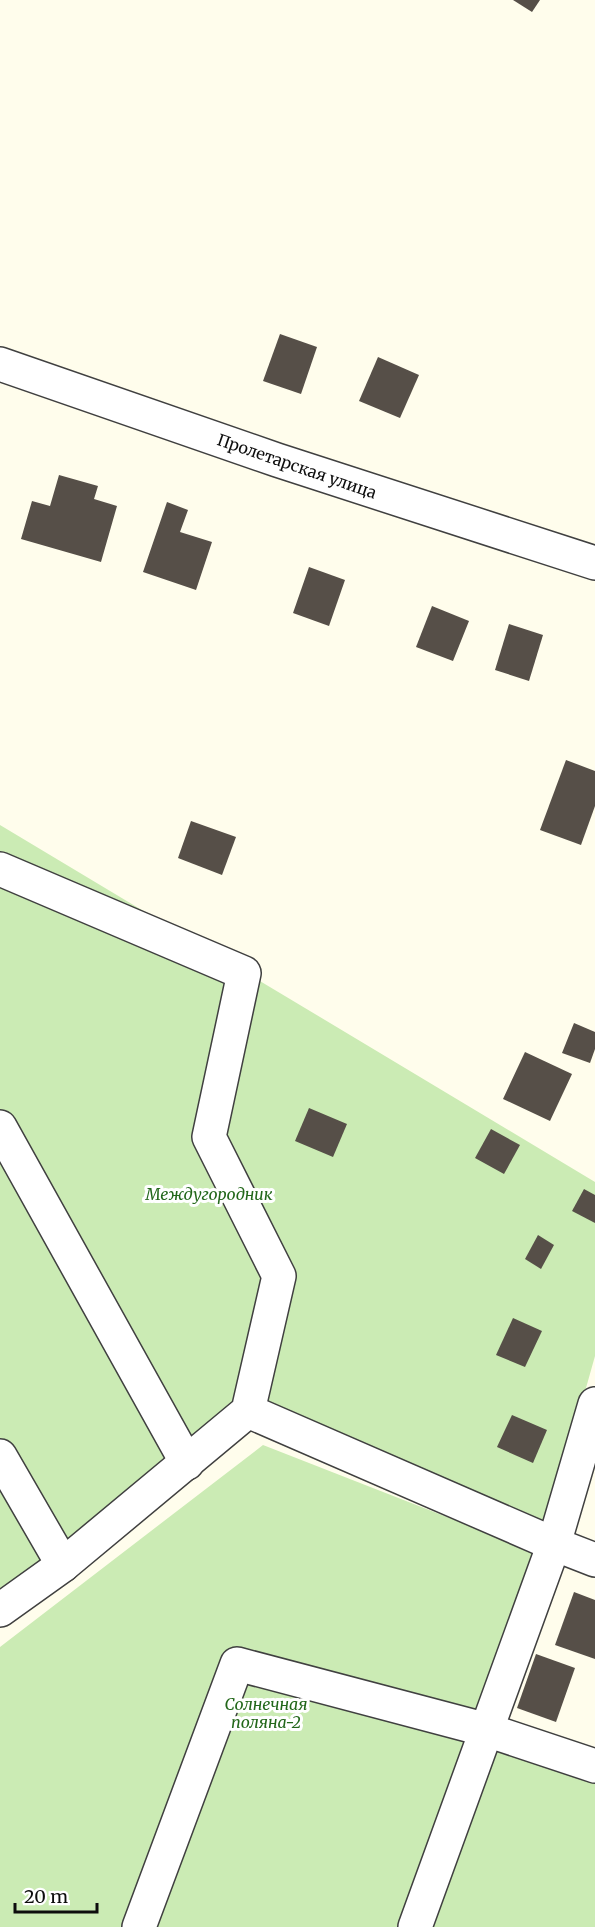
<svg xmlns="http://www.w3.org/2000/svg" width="595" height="1927" viewBox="0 0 595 1927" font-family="Merriweather,serif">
<rect width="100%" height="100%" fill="#fffdec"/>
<g fill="#cbebb4">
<path d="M0,825l595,357v174l-47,167 -311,-121 -237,195z"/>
<path d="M263,1445l276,108 -61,186 117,40v148h-595v-280z"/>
</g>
<g fill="#564f48">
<path d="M513,0h27l-8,12z"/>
<path d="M280,334l37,13 -16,47 -38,-13z"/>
<path d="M378,357l41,18 -19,43 -41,-17z"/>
<path d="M59,475l39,11 -4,13 23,7 -16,56 -80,-23 11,-38 18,5z"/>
<path d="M167,502l21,8 -8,22 32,10 -16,48 -53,-18z"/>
<path d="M309,567l36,13 -16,46 -36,-13z"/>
<path d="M432,606l37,15 -16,40 -37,-14z"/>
<path d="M509,624l34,11 -14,46 -34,-11z"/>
<path d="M566,760l29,11v35l-14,39 -41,-15z"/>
<path d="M191,821l45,16 -14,38 -44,-17z"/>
<path d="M574,1023l21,9v17l-5,14 -28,-10z"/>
<path d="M525,1052l47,22 -22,47 -47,-22z"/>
<path d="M309,1108l38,16 -14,33 -38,-16z"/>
<path d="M491,1129l29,16 -16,29 -29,-16z"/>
<path d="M584,1189l11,6v28l-23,-12z"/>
<path d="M538,1235l16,10 -13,24 -16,-10z"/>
<path d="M513,1318l29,13 -17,36 -29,-12z"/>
<path d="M512,1415l35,15 -14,33 -36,-16z"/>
<path d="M574,1592l21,8v59l-40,-14z"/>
<path d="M536,1654l39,14 -19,54 -39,-14z"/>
</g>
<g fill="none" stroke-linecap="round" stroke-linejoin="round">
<defs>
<g id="minor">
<path d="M0,364l277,96 318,103"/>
<path d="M0,869l244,104 -35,164 70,139 -31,135 -185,154 -63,45"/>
<path d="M0,1127l187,336"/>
<path d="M248,1411l306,133 41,16"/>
<path d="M0,1456l63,109"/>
<path d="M139,1927l98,-263 250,66 108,36"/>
<path d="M415,1927l139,-383 41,-140"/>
</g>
</defs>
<use href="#minor" stroke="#404040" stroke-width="36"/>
<use href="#minor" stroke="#fff" stroke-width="33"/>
</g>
<g text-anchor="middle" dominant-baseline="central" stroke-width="6" stroke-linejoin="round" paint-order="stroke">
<g font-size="16" fill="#0d0d0d" stroke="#fff">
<text transform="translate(297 466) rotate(19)">Пролетарская улица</text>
</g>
<g font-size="16" font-style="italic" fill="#22671a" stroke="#fff">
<text x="209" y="1194">Междугородник</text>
<text x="266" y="1704">Солнечная<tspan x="266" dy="18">поляна-2</tspan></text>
</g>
</g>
<path d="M15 1903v9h82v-9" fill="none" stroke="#0d0d0d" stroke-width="3"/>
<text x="24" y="1903" font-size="18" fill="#0d0d0d" stroke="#ffffff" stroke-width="4.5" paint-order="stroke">20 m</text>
</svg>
